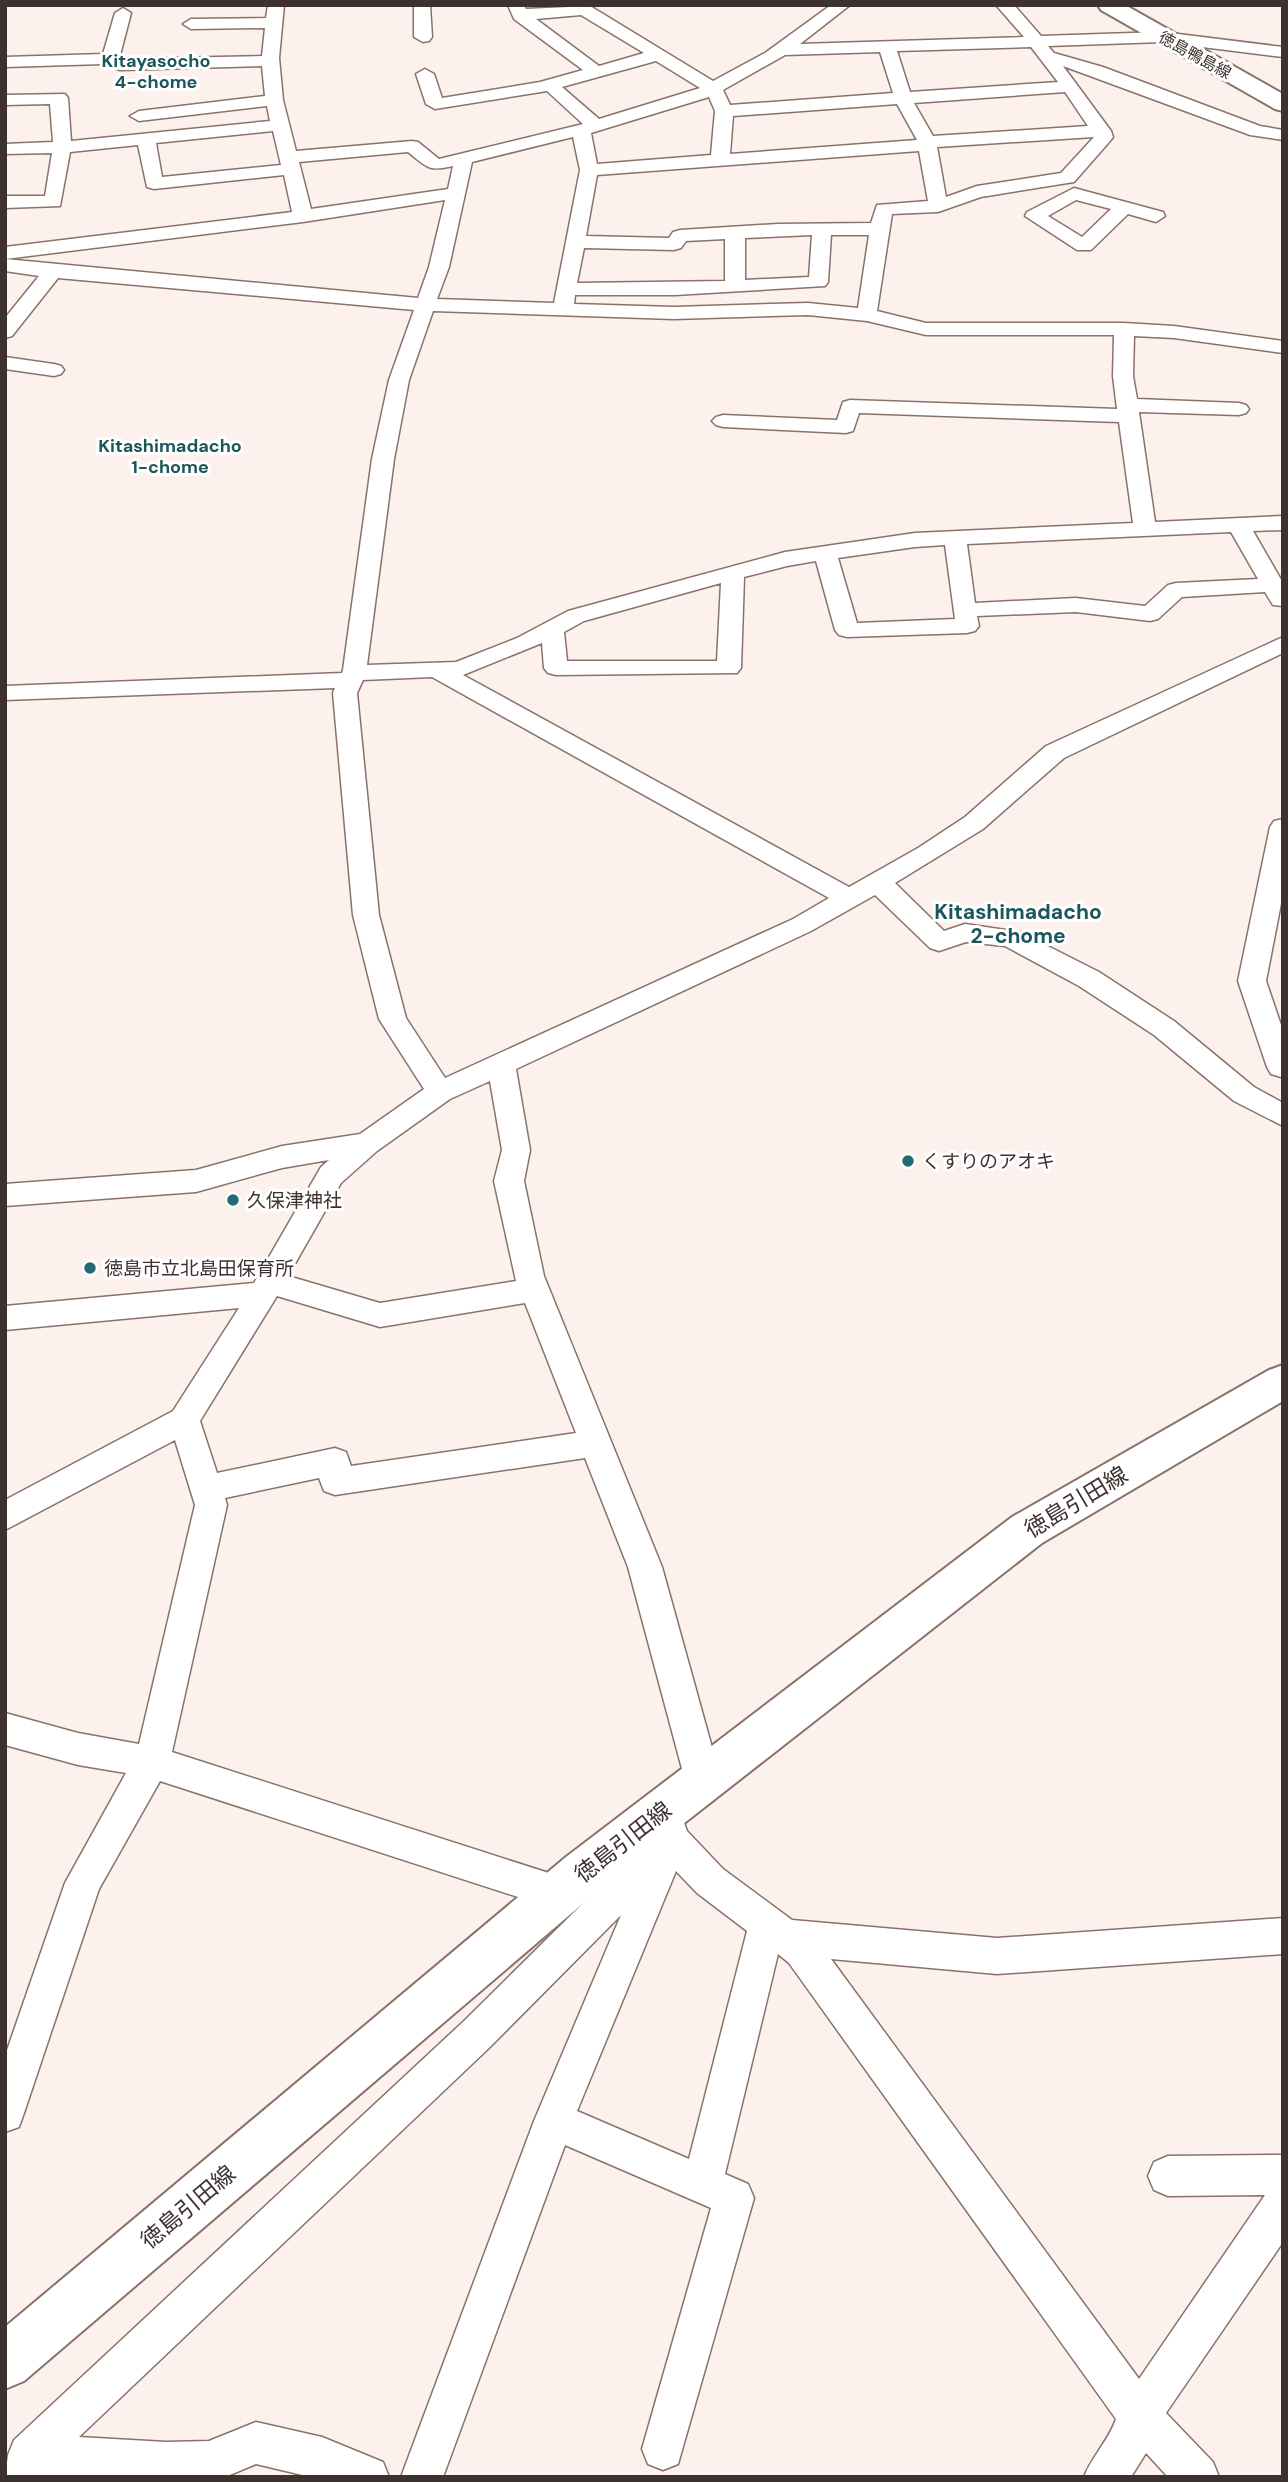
<svg xmlns="http://www.w3.org/2000/svg" width="1288" height="2482" viewBox="0 0 1288 2482" font-family="'DM Sans','Noto Sans JP',sans-serif">
<rect width="100%" height="100%" fill="#fcf1ed"/>
<g fill="none" stroke-linecap="round" stroke-linejoin="round">
<defs>
<g id="minor">
<path d="M268,5h16l-5,53 4,42 13,51 116,-10 6,1 21,17 144,-35 -36,-33 -112,18 -9,-5 -10,-30 9,-5 9,5 8,24 98,-16 43,-12 -69,-51 -6,-14h16l2,4 64,-3 123,75 52,-28 66,-48h19l-50,39 224,-7 -28,-32h18l27,31 121,-4 121,15v10l-121,-15 -114,4 6,7 49,14 157,59 23,4v10l-33,-5 -187,-69 48,65 2,6 -3,4 -36,41 -93,15 -43,15 -46,2 -15,97 49,12h198l50,3 109,15v12l-109,-15 -40,-2 -1,40 4,23 102,4 7,2 3,4 -3,4 -7,2 -100,-3 16,110 128,-6v14l-30,1 30,52v23l-10,-1 -8,-13 -83,5 -24,22 -8,2 -74,-9 -99,4 2,10 -4,5 -8,2 -120,4 -8,-2 -4,-5 -19,-69 -29,5 -43,11 -3,91 -4,5 -181,2 -8,-2 -4,-5 -2,-25 -79,32 386,212 69,-39 47,-31 81,-71 237,-109v16l-219,105 -81,71 -88,54 49,48 21,-7 55,8 79,40 75,49 80,66 29,16v23l-49,-25 -80,-66 -75,-49 -74,-40 -39,-4 -27,9 -9,-3 -55,-53 -64,36 -295,138 14,81 -6,31 20,95 118,291 59,213 -5,11 -13,5 -13,-5 -5,-11 -57,-213 -43,-109 -250,37 -11,-4 -5,-13 -94,20 2,7 -55,247 386,124 13,5 5,12 -5,12 -13,5 -398,-129 -61,108 -75,224 -5,14 -14,5v-76l60,-173 61,-110 -48,-8 -73,-20v-32l73,20 61,11 56,-239 -20,-65 -170,90v-30l168,-89 66,-103 -234,22v-24l249,-23 67,-116 8,-7 -47,8 -86,24 -191,14v-22l191,-14 86,-24 78,-12 64,-45 -45,-70 -26,-104 -20,-222 2,-5 -330,12v-14l337,-13 1,-3 29,-211 17,-79 25,-70 -356,-32 -46,58 -7,2v-20l34,-42 -34,-5v-12l413,39 11,-31 16,-67 -142,22 -298,37v-12l287,-35 -8,-37 -130,14 -7,-2 -9,-42 -68,7 -10,54 -55,2v-12h40l7,-43 -47,1v-10l48,-2 -3,-38 -45,1v-10l60,-1 3,4 3,43 199,-20 -3,-15 -128,15 -9,-5 9,-5 126,-15 -3,-30 -142,4 -17,-6 -98,3v-10l98,-3 12,-41 8,-5 8,5 -12,46 143,-3 3,-28 -74,1 -8,-5 8,-5 75,-1zM581,15l63,38 -45,13 -63,-47zM1031,47l27,35 -148,10 -13,-41zM880,52l13,41 -163,12 -7,-15 62,-35zM656,61l44,27 -101,31 -37,-32zM1065,92l23,34 -155,10 -19,-33zM709,97l6,14 -4,44 -114,9 -6,-31zM897,104l20,36 -187,14 3,-38zM273,131l8,34 -119,12 -6,-34zM573,137l7,33 -26,133 -117,-4 12,-32 23,-105zM1094,137l-33,36 -84,13 -31,11 -9,-50zM919,151l9,50 -51,4 -6,18 -93,1 -98,6 -7,2 -4,6 -83,-2 11,-61zM408,152c19,15 20,20 45,14l-5,23 -137,20 -12,-47zM812,235l-3,42 -64,3v-42zM831,235h38l-11,73 -50,-5 -134,4 -100,-3 1,-9h100l150,-9 3,-4zM725,239v42l-148,2 7,-35 90,2 7,-2 5,-7zM433,311l241,8 134,-4 59,6 59,14h188l-1,41 4,33 -267,-9 -7,2 -6,18 -114,-5 -7,2 -4,4 4,4 7,2 123,6 7,-2 6,-18 260,9 14,101 -218,10 -130,19 -217,59 -51,27 -61,24 -89,3 27,-206 15,-79zM1231,532l27,47 -82,4 -8,2 -23,21 -69,-8 -101,5 -8,-59zM945,545l10,74 -98,4 -19,-65 77,-11zM721,583l-4,78h-150l-3,-29 20,-11zM432,677l397,221 -36,21 -348,159 -39,-60 -27,-103 -22,-222 6,-13zM490,1081l12,69 -8,31 22,100 -136,22 -92,-27 53,-93 36,-32 73,-52zM277,1296l103,31 145,-24 51,130 -225,33 -5,-14 -11,-4 -118,25 -17,-52z"/>
<path d="M414,5h16l2,32 -3,4 -6,1 -9,-5z"/>
<path d="M1074,188l89,24 2,4 -9,6 -28,-8 -37,36h-14l-52,-34 2,-4zM1076,200l35,9 -29,28 -34,-21z"/>
<path d="M5,357l49,7 7,2 3,4 -3,4 -7,2 -49,-7z"/>
<path d="M1283,819v74l-17,88 17,50 -2,46 -10,-3 -4,-7 -29,-86 32,-154 4,-6z"/>
<path d="M666,1804l13,5 8,22 36,38 69,51 205,18 286,-20v36l-286,20 -166,-15 308,420 126,-184 -97,1 -14,-6 -6,-14 6,-14 14,-6 115,-1v87l-117,171 47,49 6,15h-51l-22,-24 -15,24h-47c8,-21 25,-37 32,-58l-327,-456 -11,-9 -53,220 23,10 6,14 -76,266 -15,6 -15,-6 -6,-15 69,-241 -146,-63 -122,332h-42l133,-356 87,-206 -131,132 -411,390 87,5 43,-1 47,-19 66,15 61,25 6,15h-78l-55,-13 -31,13h-220l3,-22 6,-15 450,-419 188,-186 -4,-14 5,-12zM676,1871l21,22 50,38 -58,228 -112,-48z"/>
</g>
<g id="primary">
<path d="M1098,5h27l158,89v17l-8,-2 -174,-99z"/>
<path d="M1283,1365v36l-241,142 -442,346 -576,492 -19,8v-62l561,-470 446,-340 257,-147z"/>
</g>
</defs>
<use href="#minor" stroke="#8a7269" stroke-width="3"/>
<use href="#primary" stroke="#8a7269" stroke-width="4"/>
<use href="#minor" fill="#fff" fill-rule="evenodd"/>
<use href="#primary" fill="#fff" fill-rule="evenodd"/>
</g>
<g fill="#206c71" stroke="#fff" stroke-width="2.5">
<circle cx="908" cy="1161" r="7"/>
<circle cx="233" cy="1200" r="7"/>
<circle cx="90" cy="1268" r="7"/>
</g>
<g text-anchor="middle" dominant-baseline="central" stroke-width="6" stroke-linejoin="round" paint-order="stroke">
<g font-size="16" fill="#3d322f" stroke="#fff">
<text transform="translate(1195 55) rotate(29)">徳島鴨島線</text>
</g>
<g font-size="18" font-weight="bold" fill="#1a565a" stroke="#fff">
<text x="156" y="61">Kitayasocho<tspan x="156" dy="21">4-chome</tspan></text>
<text x="170" y="446">Kitashimadacho<tspan x="170" dy="21">1-chome</tspan></text>
</g>
<g font-size="19" fill="#3d322f" stroke="#fff" text-anchor="start">
<text x="922" y="1161">くすりのアオキ</text>
<text x="247" y="1200">久保津神社</text>
<text x="104" y="1268">徳島市立北島田保育所</text>
</g>
<g font-size="21" font-weight="bold" fill="#1a565a" stroke="#fff">
<text x="1018" y="912">Kitashimadacho<tspan x="1018" dy="24">2-chome</tspan></text>
</g>
<g font-size="23" fill="#3d322f" stroke="#fff">
<text transform="translate(1076 1502) rotate(-31)">徳島引田線</text>
<text transform="translate(623 1842) rotate(-38)">徳島引田線</text>
<text transform="translate(188 2207) rotate(-40)">徳島引田線</text>
</g>
</g>
<rect width="1288" height="2482" fill="none" stroke="#3d322f" stroke-width="14"/>
</svg>
